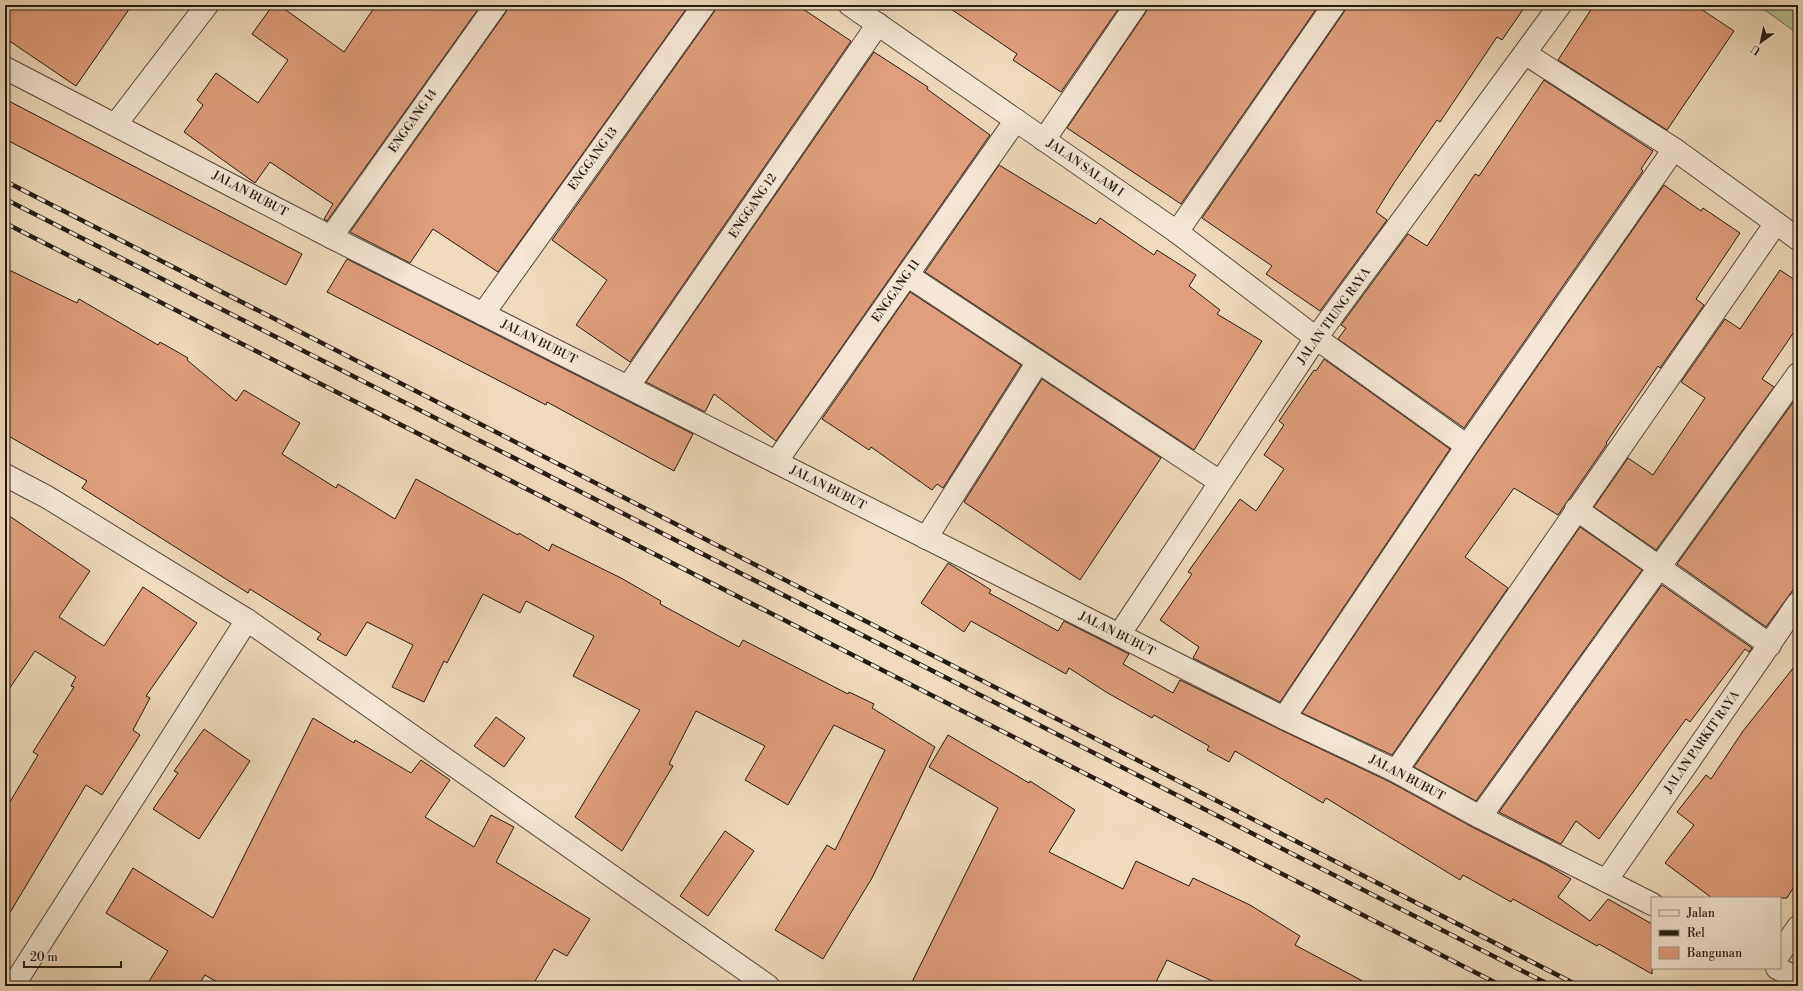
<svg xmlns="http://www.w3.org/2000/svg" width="1803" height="991" viewBox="0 0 1803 991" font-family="'Libre Bodoni',serif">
<rect width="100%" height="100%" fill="#f0dabb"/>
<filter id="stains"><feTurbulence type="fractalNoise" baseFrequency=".005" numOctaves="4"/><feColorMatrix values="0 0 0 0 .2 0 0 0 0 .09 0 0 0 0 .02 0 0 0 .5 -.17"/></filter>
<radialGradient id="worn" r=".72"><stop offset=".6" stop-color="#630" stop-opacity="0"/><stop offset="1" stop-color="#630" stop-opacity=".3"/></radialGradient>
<path fill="#b5c193" stroke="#6c6e52" d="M1758,5h40v29z"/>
<g fill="#df9e7d" stroke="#241a10">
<path d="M5,5h127l-56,81 -71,-48z"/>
<path d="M273,5h6l65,47 32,-47h105l-154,216 -3,-2 9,-15 -63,-42 -15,21 -71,-51 19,-27 -6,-5 19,-27 42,30 30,-43 -36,-26z"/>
<path d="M508,5h181l-191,267 -65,-43 -23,34 -60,-31 156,-220z"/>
<path d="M716,5h81l54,36 -221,321 -54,-37 31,-45 -55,-40 162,-228z"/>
<path d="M945,5h176l-60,87 -48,-32 4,-6z"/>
<path d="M1148,5h171l-138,199 -114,-76 79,-116z"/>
<path d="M1346,5h180l-24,35 -5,-3 -57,85 -3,-2 -43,63 -18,29 11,8 -67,91 -54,-37 6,-8 -70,-48 142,-206z"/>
<path d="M1594,5h101l39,26 -67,99 -109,-70z"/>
<path d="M874,52l54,35 -1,2 63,46 -214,306 -62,-47 -9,18 -59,-30z"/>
<path d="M1544,80l109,71 -12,18 2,2 -179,257 -126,-89 8,-11 -5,-3 67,-91 19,12 48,-72 4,2z"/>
<path d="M5,99l297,155 -16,31 -281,-146z"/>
<path d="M999,165l97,59 4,-6 54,37 3,-5 39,25 -7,11 31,24 -3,4 45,27 -68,109 -269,-178z"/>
<path d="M1664,185l37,26 2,-3 37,25 -44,66 8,6 -44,63 -2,-2 -52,77 1,1 -49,71 -44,-27 -49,69 43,31 -116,167 -90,-42 175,-260z"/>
<path d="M347,259l346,175 -19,37 -127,-69 -1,3 -219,-113z"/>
<path d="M5,268l72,35 2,-4 79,46 2,-3 28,16 -1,2 49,41 8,-11 56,33 -18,31 54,34 2,-4 57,35 21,-40 102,56 1,-2 30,18 3,-7 69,34 40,23 -1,3 79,43 4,-7 105,54 1,-2 25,12 -2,4 63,39 -63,131 -49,81 -48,-29 52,-85 8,5 50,-100 -51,-25 -46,80 -43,-25 20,-34 -69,-35 -27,53 4,2 -51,85 -47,-34 65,-107 -67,-34 21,-40 -68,-35 -6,12 -37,-19 -36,69 -3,-2 -20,41 -32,-15 21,-42 -46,-23 -21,34 -29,-17 4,-5 -71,-45 -2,4 -166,-105 5,-7 -82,-47z"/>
<path d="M1780,270l18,12v44l-36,53 12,8 -118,163 -62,-43 34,-49 25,17 52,-77 -24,-16 44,-63 15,10z"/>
<path d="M910,292l111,73 -78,123 -6,-4 -5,6 -61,-43 -2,3 -47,-31z"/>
<path d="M1324,359l126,90 -170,253 -87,-44 6,-11 -39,-27 32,-46 -4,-2 52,-73 16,12 28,-42 -20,-14 20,-30 -5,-4 35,-51 2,1z"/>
<path d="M1042,379l119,79 -81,122 -116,-78z"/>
<path d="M1794,401l4,2v180l-32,44 -89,-63z"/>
<path d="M5,513l85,58 -31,46 45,29 39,-59 54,36 -51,73 4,2 -17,32 7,5 -38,60 -16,-10 -81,136v-111l33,-55 -5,-3 41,-65 -3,-1 5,-9 -41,-26 -30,44z"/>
<path d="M1580,527l62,43 -166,231 -62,-34z"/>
<path d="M948,563l43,27 -2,3 69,38 6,-10 65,33 -6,10 50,29 7,-13 99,49 111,53 84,46 73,37 24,14 -13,18 32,24 18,-22 44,25v50l-53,-30 -2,2 -84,-47 -2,3 -48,-27 -3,5 -134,-82 -3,5 -88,-52 -6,11 -22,-12 2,-4 -55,-31 -2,3 -46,-26 -37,-24 -3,6 -95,-53 -7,11 -43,-29z"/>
<path d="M1662,585l90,63 -3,4 -4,-3 -55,73 -4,-3 -87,120 -23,-18 -15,23 -62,-32z"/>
<path d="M1798,662v218l-11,18h-75l-47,-35 29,-38 -17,-13 29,-37 5,4 32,-48z"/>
<path d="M496,717l29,21 -21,29 -30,-21z"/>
<path d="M313,718l41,25 1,-3 56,33 10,-13 29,20 -25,37 49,30 17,-32 23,12 -18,35 94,57 -23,37 -13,-7 -22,37h-308l-19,-11 -7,11h-52l22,-35 -62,-38 27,-45 80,50z"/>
<path d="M204,729l46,32 -51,78 -46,-30 25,-36 -4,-2z"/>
<path d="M948,735l81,48 1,-2 45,29 -26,42 74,37 13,-28 53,25 4,-8 57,27 50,31 -5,9 77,41h-149l-56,-26 -13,26h-244l88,-178 -69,-41z"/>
<path d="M725,831l29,20 -46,65 -28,-20z"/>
</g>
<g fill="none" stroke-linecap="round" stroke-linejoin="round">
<defs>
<g id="minor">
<path d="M850,5l327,227 139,106 151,108"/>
<path d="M1526,54l148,95 124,90"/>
<path d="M5,68l326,169 445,225 508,256 112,53 84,46 172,87"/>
<path d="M116,124l91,-119"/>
<path d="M1044,140l92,-135"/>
<path d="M1177,232l157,-227"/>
<path d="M331,237l165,-232"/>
<path d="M907,275l313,207"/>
<path d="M483,314l221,-309"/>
<path d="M628,387l250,-363"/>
<path d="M776,462l240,-342"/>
<path d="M5,475l42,22 200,123 521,366"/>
<path d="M1576,509l194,136"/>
<path d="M926,538l112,-176"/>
<path d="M1119,635l197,-297 244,-333"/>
<path d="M1284,718l183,-272 207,-297"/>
<path d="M1396,771l380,-548"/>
<path d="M1480,817l318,-443"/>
<path d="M1606,881l192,-278"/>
<path d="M1780,953l18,-26"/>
<path d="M1777,968l21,11"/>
<path d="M13,986l234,-366"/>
</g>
</defs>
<use href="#minor" stroke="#574a3b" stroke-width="24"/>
<use href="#minor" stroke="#f5e7d3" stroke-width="22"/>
<defs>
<g id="rail">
<path d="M5,181l1574,805"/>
<path d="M5,199l1547,787"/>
<path d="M5,223l1497,763"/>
</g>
</defs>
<use href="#rail" stroke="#241a10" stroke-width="4.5"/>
<use href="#rail" stroke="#f5e7d3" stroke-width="3" stroke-dasharray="9" stroke-linecap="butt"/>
</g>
<g text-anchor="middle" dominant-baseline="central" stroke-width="3" stroke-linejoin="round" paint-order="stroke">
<g font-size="12" fill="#241a10" stroke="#f5e7d3">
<text transform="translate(413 121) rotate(-55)">ENGGANG 14</text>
<text transform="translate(593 159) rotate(-54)">ENGGANG 13</text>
<text transform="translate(1085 168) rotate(35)">JALAN SALAM I</text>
<text transform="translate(250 194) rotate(28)">JALAN BUBUT</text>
<text transform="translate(753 206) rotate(-56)">ENGGANG 12</text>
<text transform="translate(896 291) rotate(-55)">ENGGANG 11</text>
<text transform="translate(1334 316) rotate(-54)">JALAN TIUNG RAYA</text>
<text transform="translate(539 342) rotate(27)">JALAN BUBUT</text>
<text transform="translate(828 488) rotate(27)">JALAN BUBUT</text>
<text transform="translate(1117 634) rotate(27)">JALAN BUBUT</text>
<text transform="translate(1702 742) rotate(-55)">JALAN PARKIT RAYA</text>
<text transform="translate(1407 778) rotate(28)">JALAN BUBUT</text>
</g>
</g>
<rect width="1803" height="991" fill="none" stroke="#f0dabb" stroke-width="20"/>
<rect x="6" y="6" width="1791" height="979" fill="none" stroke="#241a10" stroke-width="2"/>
<rect x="10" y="10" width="1783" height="971" fill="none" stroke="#241a10"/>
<rect x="1651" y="897" width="130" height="72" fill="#f5e7d3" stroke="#a19585"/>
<rect x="1659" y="910" width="20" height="6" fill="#f5e7d3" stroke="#a19585"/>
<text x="1687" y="917" font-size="12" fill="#241a10">Jalan</text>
<rect x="1659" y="930" width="20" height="6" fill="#241a10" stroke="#a19585"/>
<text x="1687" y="937" font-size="12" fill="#241a10">Rel</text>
<rect x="1659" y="947" width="20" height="12" fill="#df9e7d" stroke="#a19585"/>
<text x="1687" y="957" font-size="12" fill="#241a10">Bangunan</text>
<g transform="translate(1761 42) rotate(213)" stroke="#f5e7d3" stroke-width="3" paint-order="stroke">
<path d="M0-3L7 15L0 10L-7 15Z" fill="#241a10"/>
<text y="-6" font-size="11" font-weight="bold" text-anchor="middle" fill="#241a10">U</text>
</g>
<path d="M24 961v6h97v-6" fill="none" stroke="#241a10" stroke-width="2"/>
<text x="30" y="961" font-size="12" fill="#241a10" stroke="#f5e7d3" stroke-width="3" paint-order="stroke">20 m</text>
<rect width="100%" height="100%" filter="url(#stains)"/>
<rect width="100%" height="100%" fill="url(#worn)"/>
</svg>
